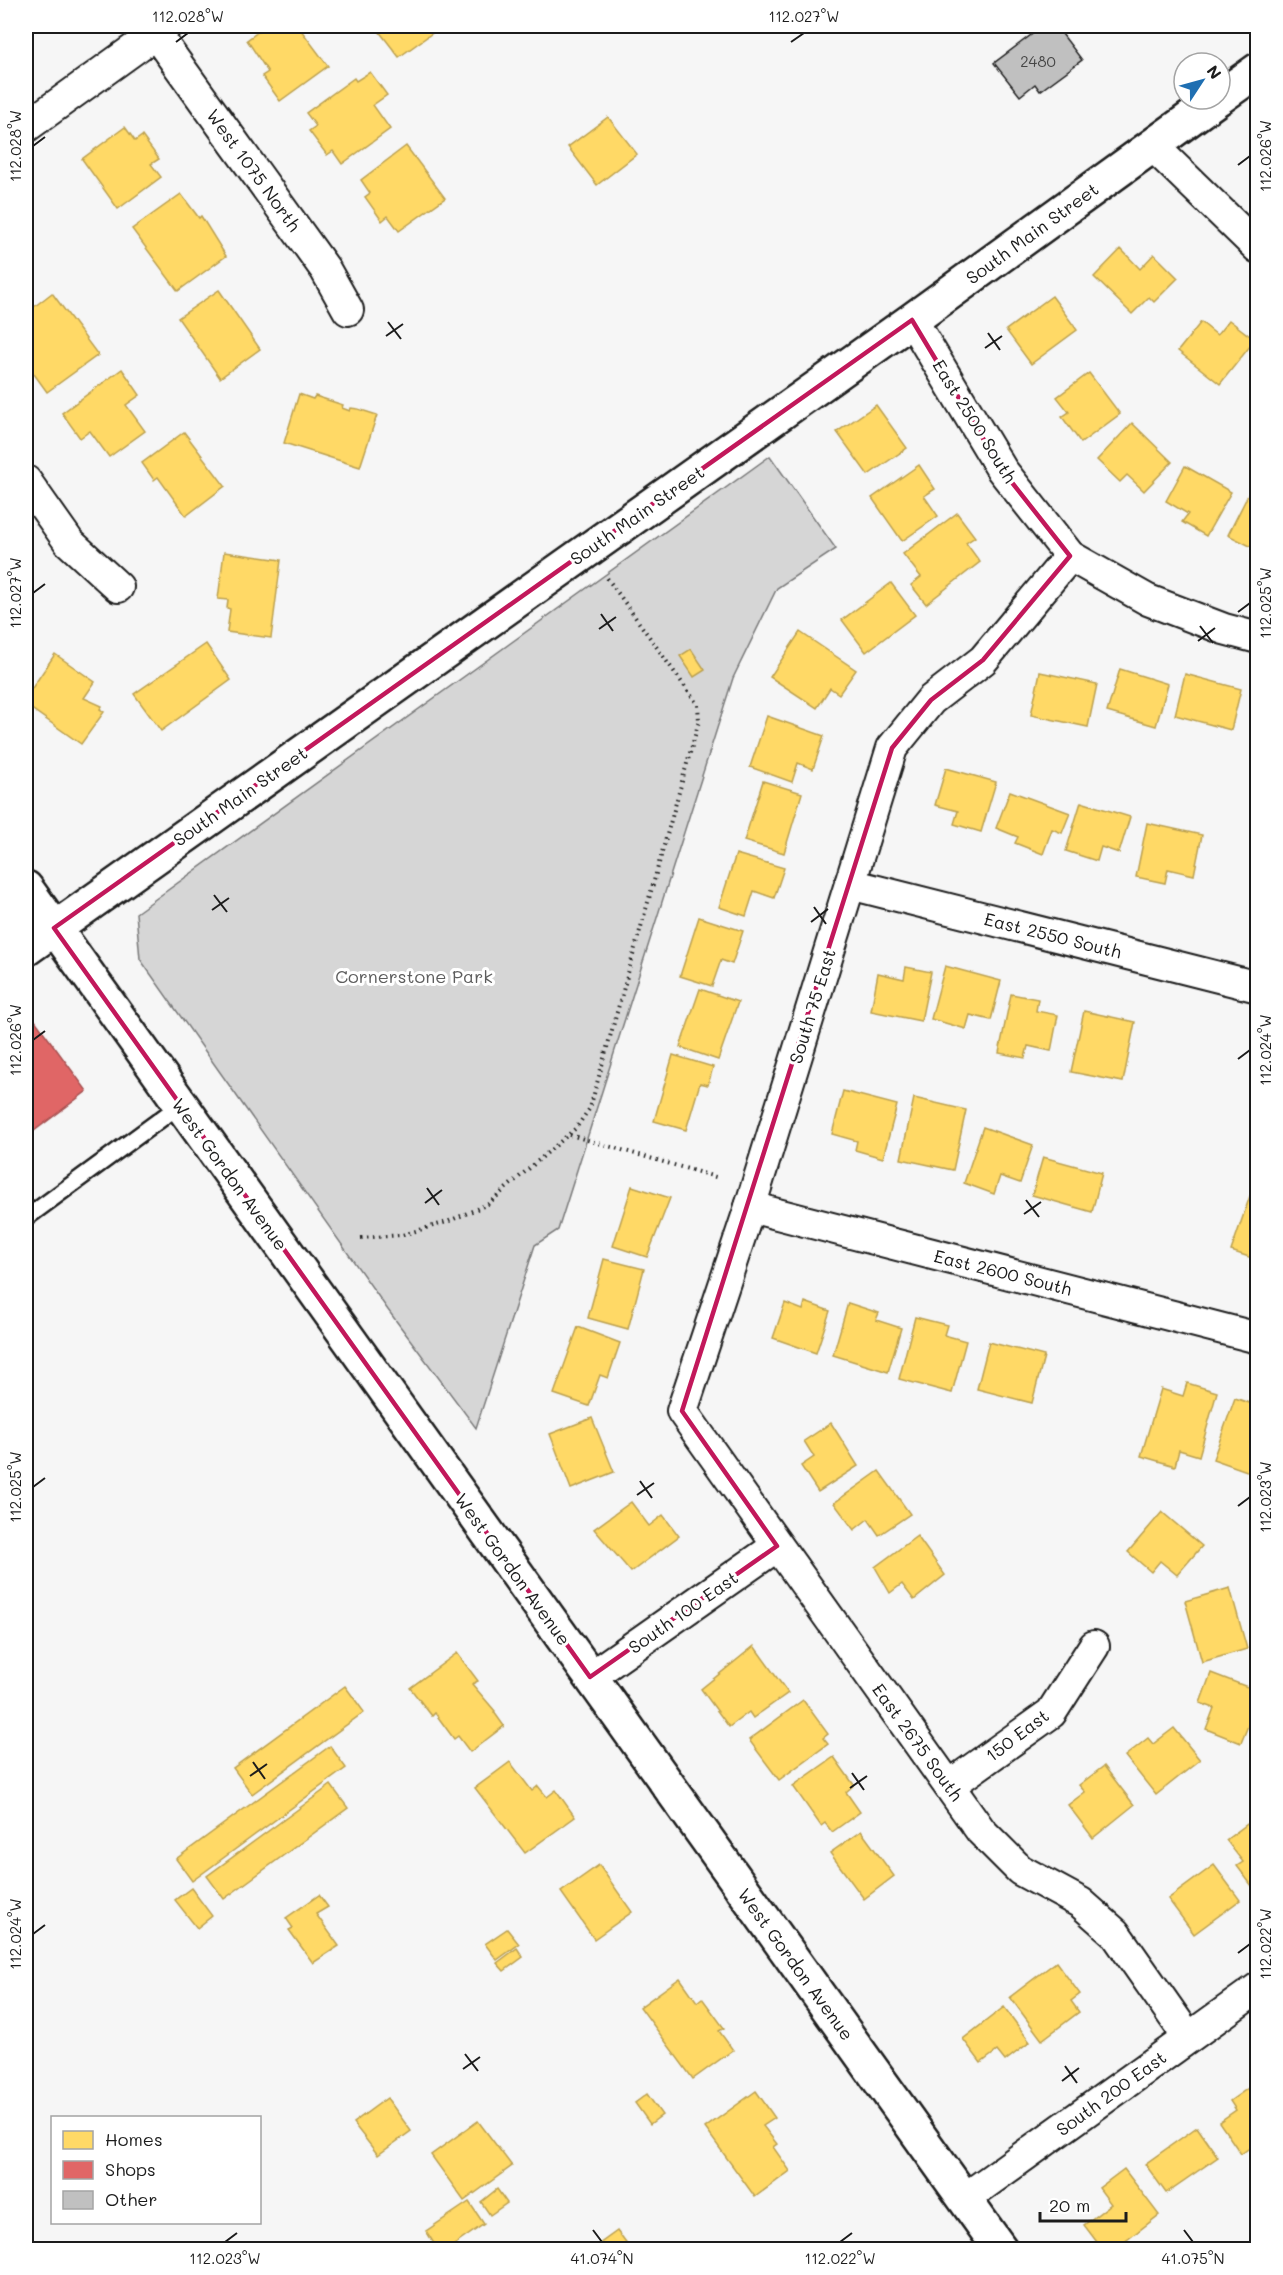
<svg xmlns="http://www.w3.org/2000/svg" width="1283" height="2275" viewBox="0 0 1283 2275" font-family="Mali,sans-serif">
<rect width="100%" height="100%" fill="#f6f6f6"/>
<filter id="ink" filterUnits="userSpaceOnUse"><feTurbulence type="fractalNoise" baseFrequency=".0167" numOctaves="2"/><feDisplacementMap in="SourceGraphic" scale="12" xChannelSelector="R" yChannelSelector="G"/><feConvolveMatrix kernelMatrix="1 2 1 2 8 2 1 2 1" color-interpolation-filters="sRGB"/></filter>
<g filter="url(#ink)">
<path fill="#d6d6d6" stroke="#797979" stroke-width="1.5" d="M770,456l66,93 -59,39 -44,90 -175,552 -23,15 -59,183 -88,-118 -248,-351 -4,-46z"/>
<g fill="#ffd966" stroke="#bba050" stroke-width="1.5">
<path d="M266,26h32l30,40 -48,35 -18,-25 6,-4 -21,-32z"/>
<path d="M375,26h67l-43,31z"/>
<path d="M370,72l17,23 -14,10 17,24 -48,35 -9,-13 -6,4 -18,-24 7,-5 -10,-13 48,-35 2,3z"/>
<path d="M608,117l29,37 -40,31 -29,-38z"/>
<path d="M125,127l10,14 7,-5 17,23 -8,5 10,13 -43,32 -36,-50z"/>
<path d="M406,146l39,52 -46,33 -11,-15 -6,5 -17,-24 5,-4 -9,-13z"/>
<path d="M181,194l18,24 2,-2 25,40 -48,35 -46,-62z"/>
<path d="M1121,249l19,20 14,-15 24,24 -24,24 -5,-5 -17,17 -38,-37z"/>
<path d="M26,258l9,13 -9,7z"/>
<path d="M219,290l41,59 -40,29 -42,-60z"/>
<path d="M52,293l46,62 -51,37 -21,-29v-14l6,-4 -6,-9 3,-3 -3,-5v-15z"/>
<path d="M1052,296l25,34 -46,34 -25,-34z"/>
<path d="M1229,320l26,20 -35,44 -42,-33 23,-29 16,13z"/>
<path d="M122,369l18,26 -14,10 19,26 -36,26 -19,-26 -10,7 -18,-25z"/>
<path d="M1089,373l31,41 -39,29 -19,-26 7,-5 -12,-15z"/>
<path d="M299,394l14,5 2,-3 28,9 -1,3 8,3 1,-3 7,1 19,6 -17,52 -76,-24z"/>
<path d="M876,405l31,43 -39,27 -31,-43z"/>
<path d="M1132,423l40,39 -28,29 -17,-16 -7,7 -23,-22z"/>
<path d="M184,432l41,54 -39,30 -28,-39 -4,3 -12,-17z"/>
<path d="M919,465l16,24 -11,7 14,20 -36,25 -30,-43z"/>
<path d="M1185,466l46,26 -25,44 -24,-14 6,-8 -22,-13z"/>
<path d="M1251,489l7,4v57l-30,-15z"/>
<path d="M957,513l18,24 -9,6 14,19 -54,42 -15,-19 10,-8 -18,-23z"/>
<path d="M224,552l57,8 -10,78 -44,-6 3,-23 -3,-1 1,-8 -10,-1z"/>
<path d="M891,583l24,32 -49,37 -24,-32z"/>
<path d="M800,632l56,38 -17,24 -9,-6 -13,20 -47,-31z"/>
<path d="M206,644l25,36 -70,51 -27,-37z"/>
<path d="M691,649l14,21 -11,7 -14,-21z"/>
<path d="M55,654l40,28 -11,16 18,8 -2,3 4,3 -23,32 -55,-39v-8z"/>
<path d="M1120,669l48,15 -12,42 -49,-14z"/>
<path d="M1040,672l57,12 -9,43 -57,-12z"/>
<path d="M1185,674l56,15 -10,41 -56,-15z"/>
<path d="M767,716l57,20 -11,33 -15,-6 -6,19 -42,-15z"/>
<path d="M946,768l50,14 -15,50 -27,-8 4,-13 -23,-6z"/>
<path d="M763,781l39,12 -18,60 -40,-12z"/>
<path d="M1010,791l60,22 -8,20 -10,-4 -9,25 -28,-11 3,-6 -22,-9z"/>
<path d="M1081,802l49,15 -11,36 -18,-6 -4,14 -31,-10z"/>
<path d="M1147,823l55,12 -8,40 -26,-6 -3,14 -29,-6z"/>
<path d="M736,854l48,14 -10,30 -20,-7 -8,25 -27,-9z"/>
<path d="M699,917l44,14 -11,33 -11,-4 -9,26 -32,-10z"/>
<path d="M945,966l56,15 -10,39 -21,-5 -4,14 -35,-10z"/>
<path d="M906,967l25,5 -10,49 -50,-10 7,-38 26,6z"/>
<path d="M700,989l38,13 -20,58 -38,-13z"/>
<path d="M1011,994l27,5 -2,12 22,4 -7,36 -23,-5 -3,12 -26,-5z"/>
<path d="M1084,1011l51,11 -12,60 -52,-10z"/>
<path d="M673,1055l40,12 -5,18 -8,-2 -14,47 -32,-9z"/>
<path d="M843,1091l54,14 -14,53 -28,-8 2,-9 -25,-7z"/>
<path d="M914,1098l52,12 -13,60 -52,-11z"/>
<path d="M983,1127l50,18 -13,38 -20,-7 -6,18 -30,-11z"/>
<path d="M1043,1157l59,16 -10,39 -60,-17z"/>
<path d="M632,1186l38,12 -23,59 -34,-11z"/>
<path d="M1250,1196l8,2v62l-27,-9z"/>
<path d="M604,1259l40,10 -16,60 -40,-11z"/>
<path d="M805,1302l25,9 -14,42 -43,-15 12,-35 18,7z"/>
<path d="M848,1303l31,10 -3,7 25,8 -13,44 -55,-17z"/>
<path d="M915,1317l32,8 -3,10 22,6 -14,52 -53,-14z"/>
<path d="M578,1327l42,16 -12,35 -8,-3 -11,31 -35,-12z"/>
<path d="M989,1342l55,14 -12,47 -55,-14z"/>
<path d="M1187,1383l30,9 -18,64 -20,-6 -4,16 -34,-10 20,-67 22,7z"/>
<path d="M1235,1398l23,8v69l-45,-16z"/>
<path d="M592,1418l22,54 -43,17 -21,-55z"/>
<path d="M831,1423l27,43 -40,26 -17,-26 13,-9 -10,-16z"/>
<path d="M879,1471l31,43 -31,21 -11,-16 -14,11 -20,-27z"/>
<path d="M631,1502l18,24 14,-11 16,21 -48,36 -37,-43z"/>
<path d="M1162,1512l40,34 -25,29 -17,-14 -9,11 -23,-20z"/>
<path d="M917,1536l28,39 -31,25 -12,-16 -12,9 -15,-26z"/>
<path d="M1230,1588l17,61 -45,13 -17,-61z"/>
<path d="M754,1646l34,47 -35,25 -4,-6 -20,15 -28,-38z"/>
<path d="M457,1653l21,28 -6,3 23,27 -1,1 10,14 -34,26 -12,-16 -4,3 -19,-26 -3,3 -22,-28z"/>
<path d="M1211,1673l47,18v10l-17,42 -35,-14 8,-21 -14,-5z"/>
<path d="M345,1686l19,26 -112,82 -19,-26z"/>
<path d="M803,1700l25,34 -5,4 5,6 -49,36 -30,-40z"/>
<path d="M1174,1728l26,32 -44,35 -31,-39 23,-18 5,6z"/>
<path d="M330,1746l16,22 -154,113 -16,-22z"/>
<path d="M834,1757l20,28 -8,7 14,20 -28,20 -7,-9 -4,3 -28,-40z"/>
<path d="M510,1762l22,29 6,-5 9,11 9,-7 19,27 -50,36 -50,-65z"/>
<path d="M1104,1766l30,39 -41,33 -25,-33 17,-13 -6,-7z"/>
<path d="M331,1785l17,23 -124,91 -17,-23z"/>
<path d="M1258,1816v72l-3,2 -18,-24 6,-4 -17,-22z"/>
<path d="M861,1831l33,45 -30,23 -34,-46z"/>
<path d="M599,1865l33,47 -38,27 -33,-47z"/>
<path d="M1214,1865l26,35 -46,34 -26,-35z"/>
<path d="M191,1888l21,28 -15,12 -22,-28z"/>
<path d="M319,1895l9,12 -12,7 23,32 -26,17 -24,-33 4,-2 -7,-10z"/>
<path d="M507,1929l12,15 -22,16 -12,-16z"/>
<path d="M517,1948l6,9 -19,14 -7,-8z"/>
<path d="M1056,1962l24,32 -9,7 8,11 -37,28 -32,-43z"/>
<path d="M680,1978l17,24 5,-4 22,30 -5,3 14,19 -40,29 -53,-72z"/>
<path d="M1004,2007l26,35 -25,19 -8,-10 -16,12 -18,-24z"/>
<path d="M1254,2084l4,4v54l-17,12 -22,-32 17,-12 -6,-9z"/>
<path d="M756,2091l19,27 -12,8 14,18 -4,3 17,24 -35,26 -50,-69z"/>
<path d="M647,2094l15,21 -12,9 -15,-21z"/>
<path d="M387,2098l24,33 -33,24 -25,-32z"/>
<path d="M478,2121l34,45 -48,35 -33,-46z"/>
<path d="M1197,2127l21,30 -52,36 -21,-29z"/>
<path d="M1124,2169l35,46 -45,35h-11l-19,-25 27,-21 -12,-16z"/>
<path d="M497,2189l10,14 -17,12 -9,-13z"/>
<path d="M469,2202l15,22 -37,26h-9l-12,-19z"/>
<path d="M617,2231l14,19h-34l-2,-3z"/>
</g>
<path fill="#e06666" stroke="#a55050" stroke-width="1.5" d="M26,1008l61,83 -61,46z"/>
<path fill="#c0c0c0" stroke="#1c1c1c" stroke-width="1.5" d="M1043,26h13l26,34 -42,31 -5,-7 -15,12 -26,-33z"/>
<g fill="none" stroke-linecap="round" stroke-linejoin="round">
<defs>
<path id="service" d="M26,1218l154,-113"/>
<g id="minor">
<path d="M155,33l170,236 23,41"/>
<path d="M26,127l140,-101"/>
<path d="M1153,146l105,102"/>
<path d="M912,320l90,150 68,86 78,44 76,29 34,9"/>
<path d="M26,481l43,61 49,45"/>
<path d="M1070,556l-87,104 -52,40 -39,48 -142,459 -68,204 299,420 39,39 61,33 34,30 73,104"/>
<path d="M850,884l408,103"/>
<path d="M750,1207l508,131"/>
<path d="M590,1677l187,-131"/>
<path d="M950,1785l101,-72 43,-67"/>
<path d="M964,2199l294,-211"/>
</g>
<g id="tertiary">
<path d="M1220,97l38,-27"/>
<path d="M26,949l886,-629 305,-221"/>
</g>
<path id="secondary" d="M26,888l975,1362"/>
</defs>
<use href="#service" stroke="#1c1c1c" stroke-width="20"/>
<use href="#minor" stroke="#1c1c1c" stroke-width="34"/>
<use href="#tertiary" stroke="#1c1c1c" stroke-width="38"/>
<use href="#secondary" stroke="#1c1c1c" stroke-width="38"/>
<g stroke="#1c1c1c" stroke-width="4" stroke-dasharray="1.5 4.5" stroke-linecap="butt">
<path d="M570,1135l149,43"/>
<path d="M361,1238l41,-3 45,-13 41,-18 88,-76 14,-20 109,-387 -1,-16 -93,-130"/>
</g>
<use href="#service" stroke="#fff" stroke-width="15"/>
<use href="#minor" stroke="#fff" stroke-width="30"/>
<use href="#tertiary" stroke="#fff" stroke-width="33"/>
<use href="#secondary" stroke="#fff" stroke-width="33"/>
</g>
</g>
<path fill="none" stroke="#c2185b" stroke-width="4.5" stroke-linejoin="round" d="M912,320l90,150 68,86 -87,104 -52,40 -39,48 -210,663 95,135 -187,131 -536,-749z"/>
<path fill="none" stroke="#1c1c1c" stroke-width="2" d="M176,42l12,-9M791,42l13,-9M33,146l12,-9M1238,165l12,-9M388,322l13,17M988,333l12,17M386,336l17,-12M985,348l17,-12M33,593l12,-9M1238,612l12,-9M601,614l12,17M1200,626l13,17M599,629l17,-12M1198,641l17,-13M214,895l13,17M814,907l12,17M212,910l17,-12M811,922l17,-13M33,1040l12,-9M1238,1059l12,-9M427,1188l12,17M1026,1200l13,17M425,1203l17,-13M1024,1214l17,-12M640,1481l12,17M33,1487l12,-9M637,1495l17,-12M1238,1506l12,-9M253,1762l12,17M852,1773l12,17M250,1776l17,-12M850,1788l17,-12M33,1934l12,-9M1238,1953l12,-9M465,2054l13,17M1065,2066l12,17M463,2069l17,-12M1062,2081l17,-13M593,2230l9,12M1184,2230l9,12M225,2242l12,-9M840,2242l12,-9"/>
<g text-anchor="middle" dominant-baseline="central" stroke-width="6" stroke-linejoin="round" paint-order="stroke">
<g font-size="15" fill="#454545">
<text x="1038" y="61">2480</text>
</g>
<g font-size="18" fill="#1c1c1c" stroke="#fff">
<text transform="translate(254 170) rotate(54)">West 1075 North</text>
<text transform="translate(1032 233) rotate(-36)">South Main Street</text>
<text transform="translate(975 421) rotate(58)">East 2500 South</text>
<text transform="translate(637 515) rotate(-35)">South Main Street</text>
<text transform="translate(240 796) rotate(-35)">South Main Street</text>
<text transform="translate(1053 935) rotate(14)">East 2550 South</text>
<text transform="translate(812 1006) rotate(-73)">South 75 East</text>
<text transform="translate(230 1174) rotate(54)">West Gordon Avenue</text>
<text transform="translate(1003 1272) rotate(14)">East 2600 South</text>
<text transform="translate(513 1569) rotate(54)">West Gordon Avenue</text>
<text transform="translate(683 1612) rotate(-35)">South 100 East</text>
<text transform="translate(1017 1735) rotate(-37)">150 East</text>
<text transform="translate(918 1742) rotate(54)">East 2675 South</text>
<text transform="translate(796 1964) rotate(54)">West Gordon Avenue</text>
<text transform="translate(1111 2093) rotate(-36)">South 200 East</text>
</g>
<g font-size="18" fill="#5d5d5d" stroke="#fff">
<text x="414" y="976">Cornerstone Park</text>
</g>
</g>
<rect width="1283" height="2275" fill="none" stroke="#fff" stroke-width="66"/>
<rect x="51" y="2116" width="210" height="108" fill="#ffffff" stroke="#a4a4a4" stroke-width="1.5"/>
<rect x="63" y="2131" width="30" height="18" fill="#ffd966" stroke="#a4a4a4" stroke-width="1.5"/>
<text x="105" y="2146" font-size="18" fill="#1c1c1c">Homes</text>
<rect x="63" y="2161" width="30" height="18" fill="#e06666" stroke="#a4a4a4" stroke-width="1.5"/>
<text x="105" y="2176" font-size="18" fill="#1c1c1c">Shops</text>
<rect x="63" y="2191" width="30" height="18" fill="#c0c0c0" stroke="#a4a4a4" stroke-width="1.5"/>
<text x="105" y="2206" font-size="18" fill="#1c1c1c">Other</text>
<g transform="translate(1202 81) rotate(54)"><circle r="28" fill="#ffffff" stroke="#a4a4a4" stroke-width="1.5"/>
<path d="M0-4.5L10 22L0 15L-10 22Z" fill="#1f6fb2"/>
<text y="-9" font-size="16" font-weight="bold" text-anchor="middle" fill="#1c1c1c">N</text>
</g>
<path d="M1040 2212v9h86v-9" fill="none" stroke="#1c1c1c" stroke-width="3"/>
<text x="1049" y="2212" font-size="18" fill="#1c1c1c" stroke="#ffffff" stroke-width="4.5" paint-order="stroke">20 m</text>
<rect x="33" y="33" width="1217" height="2209" fill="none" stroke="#1c1c1c" stroke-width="2"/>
<g font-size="15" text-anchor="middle" fill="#1c1c1c">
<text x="188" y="22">112.028°W</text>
<text x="804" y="22">112.027°W</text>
<text transform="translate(16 146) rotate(-90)" y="5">112.028°W</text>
<text transform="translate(1266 156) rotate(-90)" y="5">112.026°W</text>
<text transform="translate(16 593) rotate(-90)" y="5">112.027°W</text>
<text transform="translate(1266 603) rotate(-90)" y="5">112.025°W</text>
<text transform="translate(16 1040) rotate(-90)" y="5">112.026°W</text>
<text transform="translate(1266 1050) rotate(-90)" y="5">112.024°W</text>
<text transform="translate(16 1487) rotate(-90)" y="5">112.025°W</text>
<text transform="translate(1266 1497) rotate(-90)" y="5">112.023°W</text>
<text transform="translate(16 1934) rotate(-90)" y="5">112.024°W</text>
<text transform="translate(1266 1944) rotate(-90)" y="5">112.022°W</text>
<text x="225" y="2264">112.023°W</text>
<text x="602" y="2264">41.074°N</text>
<text x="840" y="2264">112.022°W</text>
<text x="1193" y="2264">41.075°N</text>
</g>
</svg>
